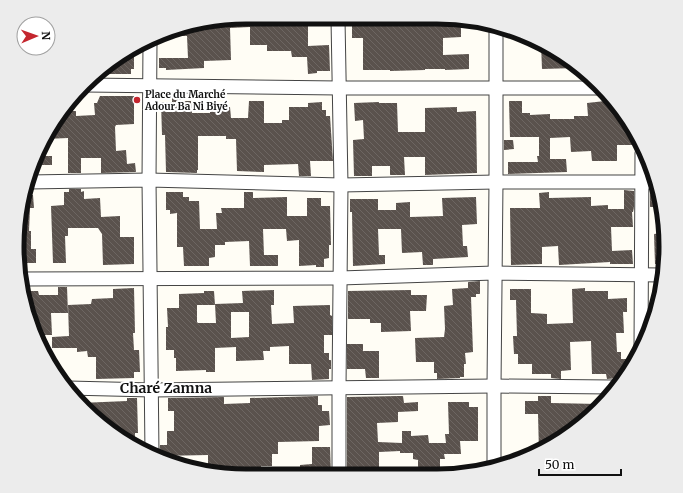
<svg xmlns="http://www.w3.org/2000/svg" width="683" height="493" viewBox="0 0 683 493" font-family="Merriweather,serif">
<defs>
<pattern id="building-back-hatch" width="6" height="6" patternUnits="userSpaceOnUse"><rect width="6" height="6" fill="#5a524d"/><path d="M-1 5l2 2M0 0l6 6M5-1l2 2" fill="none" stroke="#6d6662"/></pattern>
</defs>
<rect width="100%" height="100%" fill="#fffdf5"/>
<g fill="url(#building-back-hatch)" fill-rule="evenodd">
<path d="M246,17l57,1 1,3h4v25l21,-1 1,26h-13v2l-9,1 -1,-17h-15l-1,-6h-24v-6h-17v-18l-20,1 1,32 -27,1v7l-38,2v-2h-7v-10h29l-1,-22h-25l25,-11z"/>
<path d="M359,19h19v3l34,-1v-1h12v3h37v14l-18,1v17l26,-1v15l-24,1v-1h-20v1l-35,1v-1h-27v-32h-11v-15h7z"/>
<path d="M541,44l10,4 25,20 -34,1z"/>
<path d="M134,49v20h-3v5h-26v-6l14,-12z"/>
<path d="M606,93l3,2 23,39v11h-15v16h-25l-1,-10 -20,1 -1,-15 -20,1v21h16l1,13 -59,2v-12h30l-1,-6h2v-19h-29l-1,-36h13v12h8v2l20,-1v5h24v-3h14l-1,-13 18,-2v-7z"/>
<path d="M100,96h34v28l-18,1 -1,2 1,24 10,-1 1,14 8,-1 1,9 -35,1v-15h-20v15h-13v-35l-23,1 19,-28h12v5l19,-1 -1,-12h3z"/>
<path d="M172,97h9v4h10l1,12h18v-6h20l1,11h17l1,-17h15v22h18v-3h7v-13h19v-4l14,-1v8h4v6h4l3,45h-23l1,15h-12l-1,-12 -34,1v7l-27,-1 -1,-32h-10v-3h-28v34h-1v3l-31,-1 -1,-37h-3l-1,-33h11z"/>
<path d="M379,102v1h18l1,29h27v-24l32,-1v5l19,-1 1,62 -52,2v-18h-21l1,18h-15v-9h-18v10h-18l-1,-36 11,-1 -1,-19 -8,1 -1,-18z"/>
<path d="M504,140h9l1,9 -10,1z"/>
<path d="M37,156h15v9h-18z"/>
<path d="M69,189h12v3l3,-1v8l16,-1 1,19 19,-1v21h14v27l-31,1 -1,-31 -4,-6h-30v8h-3l1,27h-13l-2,-57 13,-1v-13h5z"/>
<path d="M27,190h4v5h2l1,13h-4l-1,23h2v18h5v14h-17v-47z"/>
<path d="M624,190l10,1v16l-1,5h-1l1,15h-22l1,24 20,-1 1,14h-23v-2l-51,3 -1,-19 -16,1v17l-31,1 -1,-57h30l-1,-15 10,-1v6l42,-1v9l17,-1v4h16z"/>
<path d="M650,191h4l1,16h-5z"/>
<path d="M166,192h17v5h6v4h10l1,28h17l-1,-16h6l-1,-5h23v-16h9v6l34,-1v19h20v-18h14v8h9l1,39h-2v13l-5,1v8h-8v-2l-17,1v-26l-12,1 -1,-12h-23l1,26h14v11h-28l-1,-25 -24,1v3h-10v12l-6,1v8h-25l-1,-19h-6v-34l-7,1v-4h-4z"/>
<path d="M476,197l1,27 -15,1 1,21h4l1,11 -35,2v6h-10l-1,-13 -20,1 -1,-24h-23l1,26h6v9l-32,2 -1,-54h-2v-13h28v11h18v-7l14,-1v15l33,-1 -1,-18z"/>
<path d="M662,233l3,29v2h-10l-1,-30z"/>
<path d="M480,281v13h-4v3h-5l2,55 -8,1 1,11h-2v13h-4v1l-23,1v-6h-3v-11h-18l-1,-24 29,-1 1,-8 -1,-23 9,-1 -1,-16 16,-1v-6z"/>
<path d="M58,287h9l1,26h-17l1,22h-17l-11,-39h6v-5h8l1,4h19z"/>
<path d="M134,288l1,45h-2l1,17h5l1,22h-6v6l-38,1v-22h-8l-1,-6 -10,1v-4h-25v-11l17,-1 -1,-31 23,-1 1,-5 21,-1v-9z"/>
<path d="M585,288v3h23v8l19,-1v14h-4l1,21h-8l1,19h4v7h13l-15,19 -12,1 -1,-5h-14l-1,-33 -21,1 1,28 -10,1v8l-10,-1v-4h-19v-10h-14v-10h-4l-1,-18h4l-1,-36h-6v-11h21v24l16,1v10l26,-1 -1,-34z"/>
<path d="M274,290v15h-3l1,19 22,-1 -1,-17 37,-1v10l2,1v19h-8v18h5v7h2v9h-2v10l-17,1 -1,-16h-22v-18l-19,1v4h-7l1,9 -28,1v-14l-21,1v24h-9v-2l-30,1v-13h-2v-8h-8v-23h2l-1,-19h12v-14l25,-1v-2h10l1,14h-18v17l1,1h18l-1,-19 28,-1 -1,-12zM231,312h18v25l-18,1z"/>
<path d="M411,290v5h16l-1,16h-16l1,20 -30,1v-9h-11v-4h-22v-28z"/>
<path d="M347,344h16v7h16v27h-13l-1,-9h-18z"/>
<path d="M318,396v9h4v6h7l1,14 -11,1v15l-41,1v12h-6v12h-11l1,9h-20v-7h-22v2l-7,1 -5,-2v-14l-49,1 1,-11h7v-14h7v-20h-6v-13l56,-1v7l26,-1v-5z"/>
<path d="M398,396h5l1,7 14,-1v9l-20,1v10l-21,1 1,19 24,1v-12h9v5l17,-1 1,8h17l-1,-9h4l-1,-32h21v5h9v34h-18l1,13h-17l1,5h-5v11h-22v-10l-5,-1v-6h-13v-2l-21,1v19l-17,1v3h-15v-78z"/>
<path d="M538,396h13v7l48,1 -11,15 -49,33 -1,-38h-13v-13h13z"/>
<path d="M127,398h10l1,35h-3v12l-55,-42 47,-2z"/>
<path d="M312,447h18l1,28h-31v-10l12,-1z"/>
</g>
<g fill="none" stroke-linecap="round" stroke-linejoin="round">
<defs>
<g id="minor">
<path d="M338,19l3,166 -2,203v87"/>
<path d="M150,42l-1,138 3,274"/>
<path d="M85,85l254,3h261"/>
<path d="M29,182l120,-2 192,5 155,-3h159"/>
<path d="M20,279l320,-1 154,-5 168,2"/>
<path d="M641,349l1,-196"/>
<path d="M68,388l84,2 342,-4 119,1"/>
<path d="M494,466v-80l2,-204v-155"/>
</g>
</defs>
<use href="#minor" stroke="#444" stroke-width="15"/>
<use href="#minor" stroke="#fff" stroke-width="13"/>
</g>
<circle fill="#c4262e" stroke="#fff" stroke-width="1.5" cx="137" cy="100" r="4"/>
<g text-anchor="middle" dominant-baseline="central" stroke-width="4" stroke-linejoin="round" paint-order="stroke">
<g font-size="10" font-weight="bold" fill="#111" stroke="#fff" text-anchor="start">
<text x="145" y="94">Place du Marché<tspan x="145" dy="12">Adour Ba Ni Biyé</tspan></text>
</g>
<g font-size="14" font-weight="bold" fill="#111" stroke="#fff">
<text x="166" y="388">Charé Zamna</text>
</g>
</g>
<path d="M0 0H683V493H0ZM246 24H437A222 222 0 0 1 659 246V247A222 222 0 0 1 437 469H246A222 222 0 0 1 24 247V246A222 222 0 0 1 246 24Z" fill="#ececec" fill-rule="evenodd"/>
<path fill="none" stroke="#111" stroke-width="5" d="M246 24H437A222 222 0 0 1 659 246V247A222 222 0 0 1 437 469H246A222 222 0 0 1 24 247V246A222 222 0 0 1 246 24Z"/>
<g transform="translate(36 36) rotate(88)"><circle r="19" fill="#ffffff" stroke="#a0a0a0"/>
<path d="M0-3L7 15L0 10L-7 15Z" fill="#c4262e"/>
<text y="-6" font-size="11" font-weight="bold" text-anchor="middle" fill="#111111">N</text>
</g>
<path d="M539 469v6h82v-6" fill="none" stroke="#111111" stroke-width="2"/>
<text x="545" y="469" font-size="12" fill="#111111" stroke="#ffffff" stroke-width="3" paint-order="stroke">50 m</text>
</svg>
